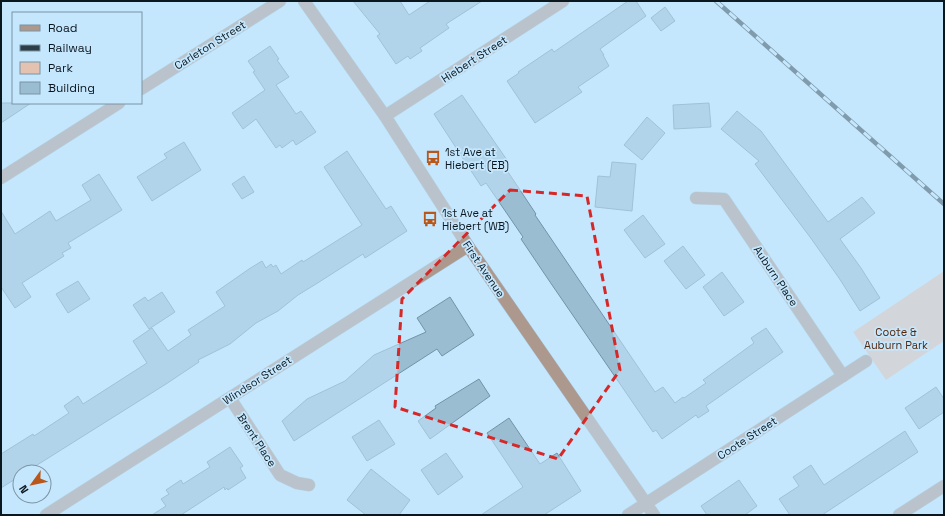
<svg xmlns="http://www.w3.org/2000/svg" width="945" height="516" viewBox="0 0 945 516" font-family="'Space Grotesk',sans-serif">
<rect width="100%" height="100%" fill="#c5e7fd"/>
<path fill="#e3c2b2" d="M944,271v70l-58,39 -33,-48z"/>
<g fill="#9bbdd2" stroke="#7393a7">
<path d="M353,1h47l9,14 21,-14h52l-36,23 3,4 -29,20 2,3 -12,8 -2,-3 -12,8 -19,-28 3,-2z"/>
<path d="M628,1h8l10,15 -46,33 4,6h-1l6,11 -31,21 4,5 -47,31 -28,-42 12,-8 -1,-1 34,-23 2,3z"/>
<path d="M665,7l10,14 -14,10 -10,-13z"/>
<path d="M270,46l9,13 -2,1 12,17 -13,8 20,29 5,-3 15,21 -20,13 -3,-5 -11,8 -2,-3 -4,3 -20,-29 -13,10 -11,-16 33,-23 -12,-18 2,-1 -7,-10z"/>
<path d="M462,95l45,65 -5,3 34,51 -1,1 120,177 8,-5 12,16 8,-6 1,1 22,-15 -3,-3 51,-37 -3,-5 15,-10 17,24 -77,54 3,5 -11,7 -2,-3 -34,24 -6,-9 -3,2 -103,-150 -29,-43 2,-2 -37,-54 -5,3 -47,-72z"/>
<path d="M1,103h30l-30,20z"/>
<path d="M709,103l2,24 -37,2 -1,-24z"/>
<path d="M737,111l24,20 67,91 34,-25 13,16 -35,26 21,29 19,30 -20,13 -21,-33 -29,-41 -55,-73 4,-3 -38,-32z"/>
<path d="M647,117l18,16 -23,27 -18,-15z"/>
<path d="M184,142l17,28 -49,31 -15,-24 30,-19 -3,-4z"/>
<path d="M347,151l39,58 5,-3 16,25 -42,27 -2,-4 -47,30 -18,11 -20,16 -22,12 -26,21 -32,16 1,2 -33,22 -140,88h-6v4l-19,12v-34l32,-20 1,2 35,-23 -5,-7 14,-10 5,8 64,-41 -14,-22 19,-13 16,23 23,-16 -3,-5 37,-24 -9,-14 33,-23 13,-8 4,7 5,-4 2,3 3,-2 5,9 21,-14 1,2 59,-37 -38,-58z"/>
<path d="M612,162l24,2 -4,47 -37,-4 3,-31 12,1z"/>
<path d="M99,174l23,36 -54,33 3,5 -9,5 2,3 -42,27 9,14 -16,11 -14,-21v-76l14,23 35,-23 6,10 35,-21 -9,-15z"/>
<path d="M244,176l10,16 -12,7 -10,-15z"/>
<path d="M643,215l22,29 -20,14 -21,-28z"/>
<path d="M683,246l22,29 -19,14 -22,-28z"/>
<path d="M722,272l22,30 -20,14 -21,-29z"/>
<path d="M78,281l12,18 -22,14 -12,-19z"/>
<path d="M162,292l13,20 -26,17 -16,-24 12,-8 3,4z"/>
<path d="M450,297l24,38 -32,21 -5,-7 -143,92 -12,-20 25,-22 38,-18 29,-26 52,-23 -9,-14z"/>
<path d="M479,379l11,17 -60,43 -12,-18 18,-13 -1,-2z"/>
<path d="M936,387l8,12v13l-25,17 -14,-21z"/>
<path d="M509,418l31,46 17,-11 24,38 -37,24h-63l42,-28 -36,-54z"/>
<path d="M379,420l16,24 -28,17 -15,-24z"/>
<path d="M905,431l13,21 -96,63h-32l-11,-16 20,-13 -6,-9 18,-12 13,20z"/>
<path d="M230,447l13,19 -3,2 6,10 -18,12 -1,-2 -2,2 -1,-3 -43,28h-29l14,-9 -5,-7 8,-5 -3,-4 15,-10 2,4 27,-17 -3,-5z"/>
<path d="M446,453l17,24 -25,18 -17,-25z"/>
<path d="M371,469l39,31 -11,15h-33l-19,-15z"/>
<path d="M739,480l18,26 -12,9h-38l-6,-9z"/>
</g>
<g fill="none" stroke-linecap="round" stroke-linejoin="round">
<defs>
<g id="minor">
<path d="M141,89l139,-88"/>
<path d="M385,116l178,-115"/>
<path d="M1,178l118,-75"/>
<path d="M696,198l28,1 119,177"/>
<path d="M230,398l50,77 17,8 12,2"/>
<path d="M46,515l422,-269"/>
<path d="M628,515l238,-154"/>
<path d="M899,515l45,-29"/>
</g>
<path id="tertiary" d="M304,1l81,115 83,130 186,269"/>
</defs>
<use href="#minor" stroke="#a4c2d5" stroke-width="13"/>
<use href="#tertiary" stroke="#a4c2d5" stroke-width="13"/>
<use href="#minor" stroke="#ad988e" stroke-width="12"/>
<use href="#tertiary" stroke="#ad988e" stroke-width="12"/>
<defs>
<path id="rail" d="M716,1l228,203"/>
</defs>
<use href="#rail" stroke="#2e3e49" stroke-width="4.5"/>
<use href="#rail" stroke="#c5e7fd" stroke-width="3" stroke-dasharray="9" stroke-linecap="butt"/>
</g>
<path d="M0 0H945V516H0ZM510,190l77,6 33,174 -62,89 -163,-52 7,-108z" fill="#c5e7fd" fill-opacity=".55" fill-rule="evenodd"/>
<path fill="none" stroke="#d62828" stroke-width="3" stroke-dasharray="8 5" stroke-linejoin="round" d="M510,190l77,6 33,174 -62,89 -163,-52 7,-108z"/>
<defs>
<symbol id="bus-bare" viewBox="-9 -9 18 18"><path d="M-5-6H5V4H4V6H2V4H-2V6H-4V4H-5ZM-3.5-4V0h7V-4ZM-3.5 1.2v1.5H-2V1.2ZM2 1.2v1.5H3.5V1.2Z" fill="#b9571b" stroke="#c5e7fd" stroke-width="2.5" paint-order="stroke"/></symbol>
</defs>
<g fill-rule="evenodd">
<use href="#bus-bare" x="422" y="147" width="22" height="22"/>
<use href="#bus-bare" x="419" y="208" width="22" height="22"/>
</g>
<g text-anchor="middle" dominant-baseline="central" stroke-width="3.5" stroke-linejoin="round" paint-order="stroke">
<g font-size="11" fill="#0b171f" stroke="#c5e7fd">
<text transform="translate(210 45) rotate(-32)">Carleton Street</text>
<text transform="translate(474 59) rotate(-33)">Hiebert Street</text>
<text transform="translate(484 269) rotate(56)">First Avenue</text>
<text transform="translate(776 276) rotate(56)">Auburn Place</text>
<text transform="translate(257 380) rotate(-33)">Windsor Street</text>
<text transform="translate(747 438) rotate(-33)">Coote Street</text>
<text transform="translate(257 440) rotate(57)">Brent Place</text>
</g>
<g font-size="11" fill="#0b171f" stroke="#c5e7fd" text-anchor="start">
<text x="445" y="152">1st Ave at<tspan x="445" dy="13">Hiebert (EB)</tspan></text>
<text x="442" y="213">1st Ave at<tspan x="442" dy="13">Hiebert (WB)</tspan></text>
</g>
<g font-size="11" fill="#55280e" stroke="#c5e7fd">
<text x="896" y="332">Coote &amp;<tspan x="896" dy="13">Auburn Park</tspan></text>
</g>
</g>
<rect width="945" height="516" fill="none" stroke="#0b171f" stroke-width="4"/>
<rect x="12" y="12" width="130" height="92" fill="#c5e7fd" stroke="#7b94a4"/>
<rect x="20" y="25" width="20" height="6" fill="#ad988e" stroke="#7b94a4"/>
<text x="48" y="32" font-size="12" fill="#0b171f">Road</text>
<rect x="20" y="45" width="20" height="6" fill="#2e3e49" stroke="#7b94a4"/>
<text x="48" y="52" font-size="12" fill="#0b171f">Railway</text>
<rect x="20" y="62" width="20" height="12" fill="#e3c2b2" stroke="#7b94a4"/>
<text x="48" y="72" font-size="12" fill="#0b171f">Park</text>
<rect x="20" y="82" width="20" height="12" fill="#9bbdd2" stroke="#7b94a4"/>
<text x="48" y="92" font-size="12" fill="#0b171f">Building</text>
<g transform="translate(32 484) rotate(237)"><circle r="19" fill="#c5e7fd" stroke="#7b94a4"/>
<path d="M0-3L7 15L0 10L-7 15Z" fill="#b9571b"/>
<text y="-6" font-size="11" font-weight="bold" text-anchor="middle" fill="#0b171f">N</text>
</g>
</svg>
